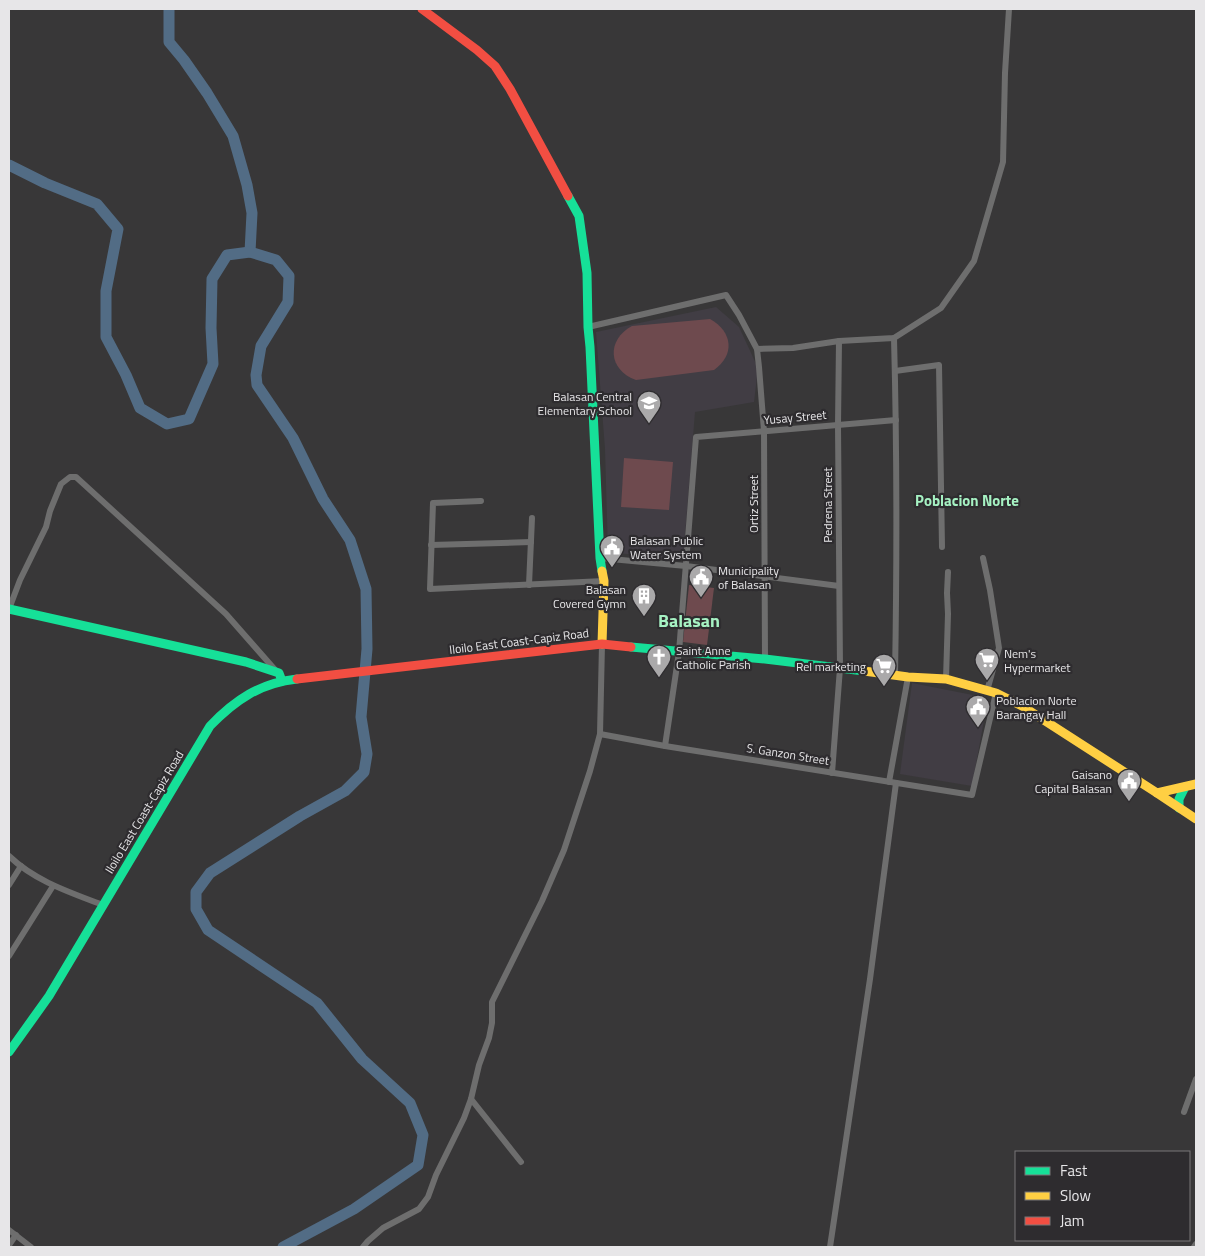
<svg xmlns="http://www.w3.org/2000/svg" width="1205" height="1256" viewBox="0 0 1205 1256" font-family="'Titillium Web',sans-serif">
<rect width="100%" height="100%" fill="#383738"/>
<g fill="#413d44">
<path d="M716,307l23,20 19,41 -4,34 -59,10 -12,148 -75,-8 -3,-103 -9,-117z"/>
<path d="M912,683l76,15 -16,88 -72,-12z"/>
</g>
<g fill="#6e4a4e">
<path d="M710,319c23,13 25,36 4,51l-78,10c-28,-10 -30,-40 -4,-54z"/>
<path d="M624,458l49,4 -4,48 -48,-3z"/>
<path d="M689,585l25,3 -7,57 -24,-3z"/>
</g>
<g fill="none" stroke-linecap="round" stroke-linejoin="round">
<g stroke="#526c85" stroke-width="11">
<path d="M169,9v33l15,18 23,33 26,43 14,49 5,28 -2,39"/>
<path d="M9,165l36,18 52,21 21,25 -12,62v46l20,38 14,33 27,16 22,-5 24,-55 -2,-36 1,-49 15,-24 23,-3 26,8 13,16 -1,26 -27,44 -5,29 1,10 36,53 30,61 27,41 16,49 1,60 -6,68 6,37 -3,18 -19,19 -45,25 -90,57 -14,19v17l12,21 109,73 45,56 48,44 13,32 -5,30 -64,44 -71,38"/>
</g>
<g stroke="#6e6e6e" stroke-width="6">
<path d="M588,327l138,-32 13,20 18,34 2,18 5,64 1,228"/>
<path d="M894,338c3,112 3,224 1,337"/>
<path d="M757,349l36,-1 46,-7 55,-3 47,-30 33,-47 29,-99 2,-89 4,-64"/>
<path d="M895,371l44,-6 3,182"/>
<path d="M481,501l-48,2 -3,86 174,-8"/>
<path d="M431,545l100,-3"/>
<path d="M600,558l86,8 153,20"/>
<path d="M983,558l7,32 9,58 -12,43"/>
<path d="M529,585l3,-67"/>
<path d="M9,609l11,-29 26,-53 4,-16 11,-27 9,-7h6l150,137 51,58"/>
<path d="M946,679l2,-65 -1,-21 1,-21"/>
<path d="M600,734l65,12 307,49 24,-102"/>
<path d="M665,746l14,-94 17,-215 200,-17"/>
<path d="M832,773l8,-105 -2,-243 1,-84"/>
<path d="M889,782l19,-105"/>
<path d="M9,856c26,25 60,36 94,49"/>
<path d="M9,885l12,-19"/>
<path d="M9,956l44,-70"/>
<path d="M471,1099l50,63"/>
<path d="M1184,1112l12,-33"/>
<path d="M9,1230l22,17"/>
<path d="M9,1245l7,-10"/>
<path d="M363,1247l5,-6 15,-13 36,-19 9,-12 8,-22 28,-57 7,-19 8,-34 10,-27 3,-15v-21l50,-101 22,-51 26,-79 10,-37 2,-90"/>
<path d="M830,1247l40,-268 26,-196"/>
<path d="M1194,1247l2,-3"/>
</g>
<g stroke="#16e098" stroke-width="9">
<path d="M568,196l11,20 8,57 1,54 2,20 10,211 2,13"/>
<path d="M9,609l237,53 33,11 3,8"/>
<path d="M631,647l134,12 99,12"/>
<path d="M1179,808v-9l6,-12"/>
<path d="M9,1052l40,-56 161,-270c25,-26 50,-43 87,-47"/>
</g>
<g stroke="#ffcf43" stroke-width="9">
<path d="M602,644l2,-63 -2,-10"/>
<path d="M864,671l44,6 38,2 50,14 26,13 135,87 39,-9"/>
<path d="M1157,793l39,26"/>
</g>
<g stroke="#f24e42" stroke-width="9">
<path d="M422,9l55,41 18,16 15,23 58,107"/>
<path d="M297,679l305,-35 29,3"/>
</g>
</g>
<defs>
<symbol id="school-pin" viewBox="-11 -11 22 30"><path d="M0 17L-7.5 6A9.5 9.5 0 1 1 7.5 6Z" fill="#aaa9aa" stroke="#2e2c2f"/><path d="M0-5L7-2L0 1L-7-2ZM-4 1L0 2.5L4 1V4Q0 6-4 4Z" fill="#fff"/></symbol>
<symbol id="civic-pin" viewBox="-11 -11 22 30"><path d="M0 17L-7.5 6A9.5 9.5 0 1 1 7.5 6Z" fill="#aaa9aa" stroke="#2e2c2f"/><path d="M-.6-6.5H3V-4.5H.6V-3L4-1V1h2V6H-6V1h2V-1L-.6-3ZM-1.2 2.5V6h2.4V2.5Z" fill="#fff"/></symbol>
<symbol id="building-pin" viewBox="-11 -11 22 30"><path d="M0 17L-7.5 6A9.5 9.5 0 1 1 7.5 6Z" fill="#aaa9aa" stroke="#2e2c2f"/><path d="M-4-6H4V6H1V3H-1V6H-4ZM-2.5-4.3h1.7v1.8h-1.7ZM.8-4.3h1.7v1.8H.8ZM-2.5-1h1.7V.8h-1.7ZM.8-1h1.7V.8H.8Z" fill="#fff"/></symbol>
<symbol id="church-pin" viewBox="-11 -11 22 30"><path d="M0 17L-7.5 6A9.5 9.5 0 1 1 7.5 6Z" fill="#aaa9aa" stroke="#2e2c2f"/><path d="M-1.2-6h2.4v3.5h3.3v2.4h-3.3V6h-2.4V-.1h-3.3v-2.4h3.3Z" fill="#fff"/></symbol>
<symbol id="supermarket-pin" viewBox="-11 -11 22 30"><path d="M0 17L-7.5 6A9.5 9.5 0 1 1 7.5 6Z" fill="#aaa9aa" stroke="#2e2c2f"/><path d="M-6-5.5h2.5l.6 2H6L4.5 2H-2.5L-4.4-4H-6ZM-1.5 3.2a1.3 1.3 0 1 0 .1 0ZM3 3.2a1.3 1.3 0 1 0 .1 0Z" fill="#fff"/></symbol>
</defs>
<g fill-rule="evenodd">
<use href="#school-pin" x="635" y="389" width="28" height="38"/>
<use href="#civic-pin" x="598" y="533" width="28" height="38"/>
<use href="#civic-pin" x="687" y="563" width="28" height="38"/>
<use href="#building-pin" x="630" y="582" width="28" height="38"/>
<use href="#church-pin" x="645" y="643" width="28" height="38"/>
<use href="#supermarket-pin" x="973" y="646" width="28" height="38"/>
<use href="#supermarket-pin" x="870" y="652" width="28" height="38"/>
<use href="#civic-pin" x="964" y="693" width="28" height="38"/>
<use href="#civic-pin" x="1115" y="767" width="28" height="38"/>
</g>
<g text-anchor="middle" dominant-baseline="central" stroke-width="4.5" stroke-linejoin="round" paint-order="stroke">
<g font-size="12" fill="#e7e6e8" stroke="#2e2c2f" text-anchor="start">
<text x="632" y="396" text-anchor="end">Balasan Central<tspan x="632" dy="14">Elementary School</tspan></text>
<text x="630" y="540">Balasan Public<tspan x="630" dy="14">Water System</tspan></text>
<text x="718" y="570">Municipality<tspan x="718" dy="14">of Balasan</tspan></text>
<text x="626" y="589" text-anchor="end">Balasan<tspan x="626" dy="14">Covered Gymn</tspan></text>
<text x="676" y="650">Saint Anne<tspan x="676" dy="14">Catholic Parish</tspan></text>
<text x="1004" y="653">Nem's<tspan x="1004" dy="14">Hypermarket</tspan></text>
<text x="866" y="666" text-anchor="end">Rel marketing</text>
<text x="996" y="700">Poblacion Norte<tspan x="996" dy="14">Barangay Hall</tspan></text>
<text x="1112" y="774" text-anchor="end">Gaisano<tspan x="1112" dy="14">Capital Balasan</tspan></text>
</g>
<g font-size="12" fill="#e7e6e8" stroke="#2e2c2f">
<text transform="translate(795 417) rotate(-5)">Yusay Street</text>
<text transform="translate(753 504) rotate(-90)">Ortiz Street</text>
<text transform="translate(827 505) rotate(-90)">Pedrena Street</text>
<text transform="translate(519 641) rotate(-7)">Iloilo East Coast-Capiz Road</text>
<text transform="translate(788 754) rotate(9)">S. Ganzon Street</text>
<text transform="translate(144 812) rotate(-59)">Iloilo East Coast-Capiz Road</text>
</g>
<g font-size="15" font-weight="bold" fill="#a6f2c3" stroke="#2e2c2f">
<text x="967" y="500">Poblacion Norte</text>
</g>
<g font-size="18" font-weight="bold" fill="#a6f2c3" stroke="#2e2c2f">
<text x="689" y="620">Balasan</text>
</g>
</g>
<rect width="1205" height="1256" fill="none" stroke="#e7e6e8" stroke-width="20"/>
<rect x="1015" y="1151" width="175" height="90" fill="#2e2c2f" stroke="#787679"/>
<rect x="1025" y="1167" width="25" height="8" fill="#16e098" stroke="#787679"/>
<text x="1060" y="1176" font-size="15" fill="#e7e6e8">Fast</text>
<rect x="1025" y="1192" width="25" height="8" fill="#ffcf43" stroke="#787679"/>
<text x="1060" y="1201" font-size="15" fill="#e7e6e8">Slow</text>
<rect x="1025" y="1217" width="25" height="8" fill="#f24e42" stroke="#787679"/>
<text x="1060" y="1226" font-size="15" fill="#e7e6e8">Jam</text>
</svg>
